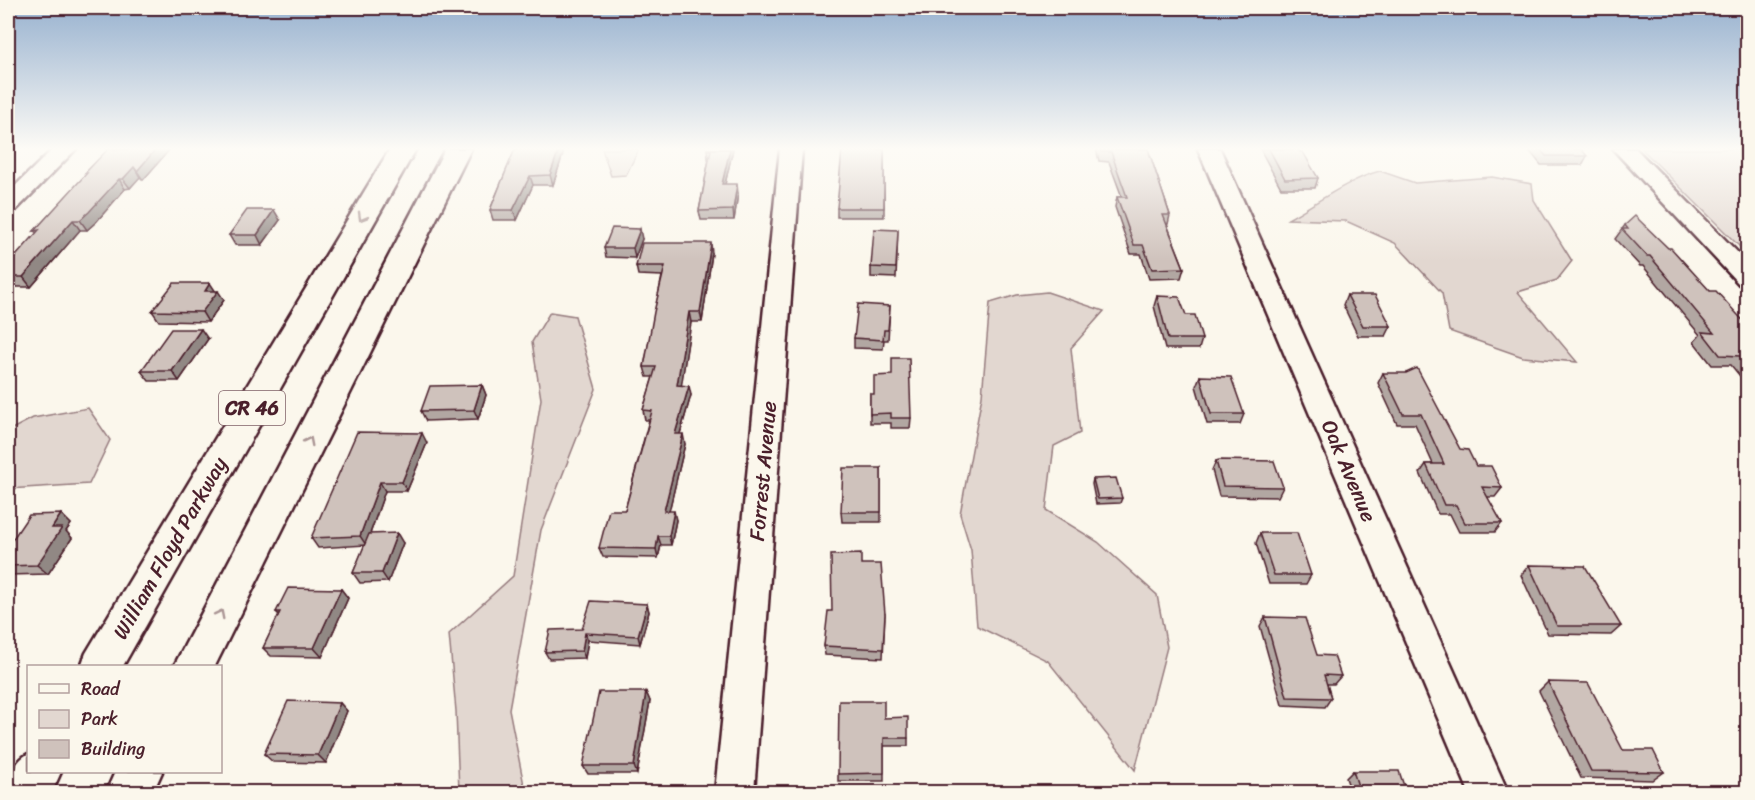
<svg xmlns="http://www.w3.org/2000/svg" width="1755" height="800" viewBox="0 0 1755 800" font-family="Sriracha,sans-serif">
<rect width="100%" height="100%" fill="#fbf7ec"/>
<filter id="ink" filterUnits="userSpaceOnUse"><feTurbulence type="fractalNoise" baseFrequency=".0167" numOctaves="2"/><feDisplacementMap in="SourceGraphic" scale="12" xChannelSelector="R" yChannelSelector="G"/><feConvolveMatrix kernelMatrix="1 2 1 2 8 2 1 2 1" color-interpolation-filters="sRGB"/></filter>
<g filter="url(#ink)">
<g fill="#e2d7d0" stroke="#967b7e" stroke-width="1.5">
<path d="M602,149h37l-13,26 -15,1z"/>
<path d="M1642,149h105v105z"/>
<path d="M1380,171l35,12 77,-6 40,7 2,16 38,61 -15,19 -39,12 59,70 -54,-5 -74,-26 -7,-38 -47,-50 -49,-22 -58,-2c29,-16 61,-40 92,-48z"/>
<path d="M1047,292l57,19 -33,37 9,85 -26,13 -8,64 52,32 59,53 10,52 -32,123 -87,-109 -71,-35 -6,-76 -11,-36 22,-118 8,-93 27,-8z"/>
<path d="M550,312l25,4 21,73 -55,141 -32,179 15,76 -6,7h-59l-3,-81 -7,-77 64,-58 28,-177 -9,-57z"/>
<path d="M88,408l22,32 -21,44 -81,5v-58l25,-13z"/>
</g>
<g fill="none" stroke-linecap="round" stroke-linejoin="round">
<defs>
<g id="street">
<path d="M53,149h23l-60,61 -8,2v-19z"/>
<path d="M780,149h22l-48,643h-39z"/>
<path d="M1198,149h22l288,643h-39z"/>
<path d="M1613,149h23l112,114v23l-9,-2z"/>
</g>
<g id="highway">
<path d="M390,149h26l-293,517h-42l5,-13z"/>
<path d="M445,149h26l-256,517h-41z"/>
<path d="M28,754v18h33l-9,20h-44c0,-12 8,-33 20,-38z"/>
<path d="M115,772h47l-9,20h-47z"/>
</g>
</defs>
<use href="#street" stroke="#4a1f2b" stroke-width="5"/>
<use href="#highway" stroke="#4a1f2b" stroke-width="5"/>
<use href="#street" fill="#fbf7ec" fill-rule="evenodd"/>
<use href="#highway" fill="#fbf7ec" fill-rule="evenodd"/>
</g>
<g fill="#b2a7a2" stroke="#4a1f2b" stroke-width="1.5">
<path d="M170,149l-27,31 -3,-3 -10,11 -5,1 -29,33 -9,8h-7l-49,57h-23v-22l29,-32 -3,-2 52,-56 -1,-2z"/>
<path d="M515,149h47l1,5 -10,31h-20l-16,35h-24l-3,-10z"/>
<path d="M707,149h26l-8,35 13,9 -4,27h-33l-2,-9 10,-52h-1z"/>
<path d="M884,149v68h-47v-9z"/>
<path d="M1096,149h52l22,66 -2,9h-1l17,44 -3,10 -32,1 -8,-25h-10l-16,-47 2,-10h5l-13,-35 -10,-1z"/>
<path d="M1260,149h38l20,29 -3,10h-34z"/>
<path d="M1528,149h53l6,7 -5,9h-41z"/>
<path d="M280,220l-18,25h-27l-6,-10z"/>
<path d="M1625,225l85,66 38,35v60l-17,-21h-19l-18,-23 6,-7 -57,-69h-3l-25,-27z"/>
<path d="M898,230l-2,48 -25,-1v-10z"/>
<path d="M642,239l-7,19 -29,-1 -2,-9z"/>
<path d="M712,253l-10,69h-11l-10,63 10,10 -11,39 5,10 -16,67 7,9 -5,25h-10l-3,13 -55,-1 -4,-9 26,-38 24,-90h-4l-2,-10 10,-33h-6l-3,-10 18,-91 -24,-1 -2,-9z"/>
<path d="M215,291l9,9 -16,22 -49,-1 -7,-10z"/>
<path d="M1347,295l44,31 -5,10h-28l-15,-31z"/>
<path d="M1157,296l45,43 -3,10h-34l-11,-43z"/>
<path d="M890,306l-2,34h-4l-1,9 -29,-1v-10z"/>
<path d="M208,339l-29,42h-30l-8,-10z"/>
<path d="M1383,373l93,93 26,22 -7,9h-8l15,26 -7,9h-36l-9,-18h-12l-18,-41 6,-9h7l-18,-40h-18l-19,-41z"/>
<path d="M1200,376l44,38 -4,10h-33l-11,-38z"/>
<path d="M482,385l4,10 -8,24 -52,2 -5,-10z"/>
<path d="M870,394l41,24 -1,10h-19v-5h-21z"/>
<path d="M427,443l-20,48h-22l-15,43 33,9 -15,39 -28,1 -7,-10 12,-28 -47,3 -7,-10z"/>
<path d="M1216,461l67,26 -5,10 -59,-1 -7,-26z"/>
<path d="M881,468v54h-39l-1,-10z"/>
<path d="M1093,479l29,19 -2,5 -24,1 -4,-20z"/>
<path d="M61,514l10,10 -5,7 6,7 -24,36 -40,1v-29z"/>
<path d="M1260,533l51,42 -5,9h-37l-13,-41z"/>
<path d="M861,564l24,50 -2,44 -58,-3 -1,-9 8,-35z"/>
<path d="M1529,565l92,61 -10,9 -63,-1 -27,-59z"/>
<path d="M341,589l7,9 -26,59 -51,-1 -8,-8 16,-33 -3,-3z"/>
<path d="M647,604l2,8 -9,32 -52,-4 -3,18 -36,1 -4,-7 37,-23z"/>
<path d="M1265,617l52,38 24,21 -7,8h-7l4,14 -6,9 -43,-2 -22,-79z"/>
<path d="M1548,682l75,68 41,22 -11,8 -72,-2 -42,-87z"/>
<path d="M646,692l4,9 -13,73h-49l-5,-8z"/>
<path d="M340,703l7,8 -21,52 -53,-1 -9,-8z"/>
<path d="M884,718l24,20v8h-24v35h-46v-7z"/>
<path d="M1353,771l53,21h-55l-5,-14z"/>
</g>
<g fill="#918884" stroke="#4a1f2b" stroke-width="1.5">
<path d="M156,149h14l-27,31 -6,-9z"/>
<path d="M559,149h3l1,5 -10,31 -3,-10z"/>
<path d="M730,149h3l-10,44 -1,-9z"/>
<path d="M134,167l6,10 -10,11 -7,-9z"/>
<path d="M530,176l3,9 -16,35 -4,-10z"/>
<path d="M119,179l6,10 -29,33 -9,8 -7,-10z"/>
<path d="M737,184l1,9 -4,27 -1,-10z"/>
<path d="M274,210l6,10 -18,25 -5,-10z"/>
<path d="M73,220l7,10 -49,57 -8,-10z"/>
<path d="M640,229l2,10 -7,19 -2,-10z"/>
<path d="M711,243l1,10 -10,69 -2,-10z"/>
<path d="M210,283l6,9 2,-1 6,9 -16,22 -6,-10 3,-21z"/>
<path d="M8,297l3,4 -3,4z"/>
<path d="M689,312l2,10 -11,73 -3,-10z"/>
<path d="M201,329l7,10 -29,42 -7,-10z"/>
<path d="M482,385l4,10 -8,24 -4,-9z"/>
<path d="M689,386l2,9 -14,49 -2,-10z"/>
<path d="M422,433l5,10 -20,48 -5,-9z"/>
<path d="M683,434l2,10 -18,76 -3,-9z"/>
<path d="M380,482l5,9 -19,54 -6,-9z"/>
<path d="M674,511l2,9 -5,25 -2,-9z"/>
<path d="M61,514l10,10 -5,7 6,7 -24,36 -11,-9 15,-37z"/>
<path d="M397,533l6,10 -15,39 -6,-9z"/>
<path d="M658,536l3,9 -3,13 -2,-9z"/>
<path d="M341,589l7,9 -26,59 -8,-9z"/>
<path d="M647,604l2,8 -9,32 -2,-8z"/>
<path d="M585,633l3,7 -3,18 -3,-7z"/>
<path d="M646,692l4,9 -13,73 -3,-8z"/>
<path d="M340,703l7,8 -21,52 -8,-8z"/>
</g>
<g fill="#cfc2bc" stroke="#4a1f2b" stroke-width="1.5">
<path d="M108,149h48l-19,22 -3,-4 -11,12h-4l-30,33 -9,8h-7l-50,57h-15v-12l31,-35 -5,1 53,-58h-2z"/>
<path d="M515,149h44l-9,26 -20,1 -17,34h-23z"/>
<path d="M707,149h23l-8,35h15l-4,26 -34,1 12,-61h-4z"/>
<path d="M842,149h42v59h-47z"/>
<path d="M1100,149h48l22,66h-7l21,53 -32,1 -9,-24h-9l-17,-48h10l-16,-45h-10z"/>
<path d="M1269,149h29l2,3h3l15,26 -33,1z"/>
<path d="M1540,149h41l6,7h-41z"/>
<path d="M247,210h27l-17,25h-28z"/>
<path d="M1635,216l33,32h3l39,43h6l32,35v39l-8,-9 -20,-1 -18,-23 12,1 -64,-77h-3l-25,-27h6l-3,-4z"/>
<path d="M612,228l28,1 -7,19h-29z"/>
<path d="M874,229l24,1 -2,38 -25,-1z"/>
<path d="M642,243h69l-11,69h-11l-12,73 12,1 -14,48h8l-19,77h10l-5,25h-11l-2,13 -57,-1 10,-38h16l27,-99 -9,-1 13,-43h-12l10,-55 11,-46h-29z"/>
<path d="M174,283h36l-5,8h13l-16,21 -50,-1z"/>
<path d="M1347,295h28l16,31h-28z"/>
<path d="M1157,296l22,1 7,18h9l7,24h-34z"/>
<path d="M858,304l32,2 -2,24h-4l-1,10 -29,-2z"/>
<path d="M171,329h30l-29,42h-31z"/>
<path d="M892,358h17l2,60h-20v-5l-21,1v-20h4v-18l18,-1z"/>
<path d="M1417,368l43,81 8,1 8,16h15l11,22 -20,-1 20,36h-37l-9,-18h-12l-18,-41h18l-23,-50h-18l-20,-41h23z"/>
<path d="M1200,376l31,1 13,37h-33z"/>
<path d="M482,385l-8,25 -53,1 9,-25z"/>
<path d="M357,432l65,1 -20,49h-22l-20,54 -49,2z"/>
<path d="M1219,460l55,1 9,26 -60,-1 -7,-25z"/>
<path d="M843,468h38v44h-40z"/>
<path d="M1116,478l6,20 -24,1 -5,-20z"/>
<path d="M61,514l-9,14h10l-25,37 -29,1v-20l21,-31z"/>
<path d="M397,533l-15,40h-29l16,-39z"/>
<path d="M1260,533h37l14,42h-37z"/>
<path d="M861,554v10h20l4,50 -2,35 -59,-3 4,-35h4l-1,-56z"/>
<path d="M1529,565l56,1 36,60h-64z"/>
<path d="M288,588l53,1 -27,59h-51l17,-36h-4z"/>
<path d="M591,601l56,3 -9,32 -53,-3 -3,18 -37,1 5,-22 32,-1z"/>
<path d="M1265,617l40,1 12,37 17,1 7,20 -17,-1 7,23 -44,-1z"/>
<path d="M1548,682l40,1 35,67h30l11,22 -73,-1z"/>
<path d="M599,692h47l-12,74h-51z"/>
<path d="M288,701l52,2 -22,52 -54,-1z"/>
<path d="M839,701h45v17l24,-1v21h-24v35l-46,1z"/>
<path d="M1353,771h46l7,21h-46z"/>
</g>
<defs><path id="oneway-chevron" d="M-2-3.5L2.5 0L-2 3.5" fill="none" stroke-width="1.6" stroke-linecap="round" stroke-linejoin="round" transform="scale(1.5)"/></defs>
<g stroke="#ab9695">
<use href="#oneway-chevron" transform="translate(362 217) rotate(120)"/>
<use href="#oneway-chevron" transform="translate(309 441) rotate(-63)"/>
<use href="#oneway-chevron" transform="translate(220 614) rotate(-63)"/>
</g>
</g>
<linearGradient id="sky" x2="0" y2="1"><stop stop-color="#97b1cf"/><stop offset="0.57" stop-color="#fdfbf6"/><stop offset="1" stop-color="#fdfbf6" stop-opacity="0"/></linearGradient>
<rect width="1755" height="261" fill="url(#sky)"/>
<g text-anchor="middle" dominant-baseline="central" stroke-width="4.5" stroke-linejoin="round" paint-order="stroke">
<rect fill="#fbf7ec" stroke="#7f6065" stroke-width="1.5" x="219" y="391" width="66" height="34" rx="4.5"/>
<g font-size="20" font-weight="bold" fill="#4a1f2b">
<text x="252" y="408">CR 46</text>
</g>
<g font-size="21" fill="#4a1f2b" stroke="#fbf7ec">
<text transform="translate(763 471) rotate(-85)">Forrest Avenue</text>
<text transform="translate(1349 471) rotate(67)">Oak Avenue</text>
<text transform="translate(170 548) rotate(-60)">William Floyd Parkway</text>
</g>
</g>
<rect width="1755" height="800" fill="none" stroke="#fbf7ec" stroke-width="30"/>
<rect x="15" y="15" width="1725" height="770" fill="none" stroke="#4a1f2b" stroke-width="2" filter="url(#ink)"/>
<rect x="27" y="665" width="195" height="108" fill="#fbf7ec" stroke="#b4a19f" stroke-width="1.5"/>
<rect x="39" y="684" width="30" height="9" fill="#fbf7ec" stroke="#b4a19f" stroke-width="1.5"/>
<text x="81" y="695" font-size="18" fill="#4a1f2b">Road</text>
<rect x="39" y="710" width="30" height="18" fill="#e2d7d0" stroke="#b4a19f" stroke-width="1.5"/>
<text x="81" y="725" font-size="18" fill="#4a1f2b">Park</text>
<rect x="39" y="740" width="30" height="18" fill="#cfc2bc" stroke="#b4a19f" stroke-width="1.5"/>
<text x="81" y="755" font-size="18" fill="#4a1f2b">Building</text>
</svg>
